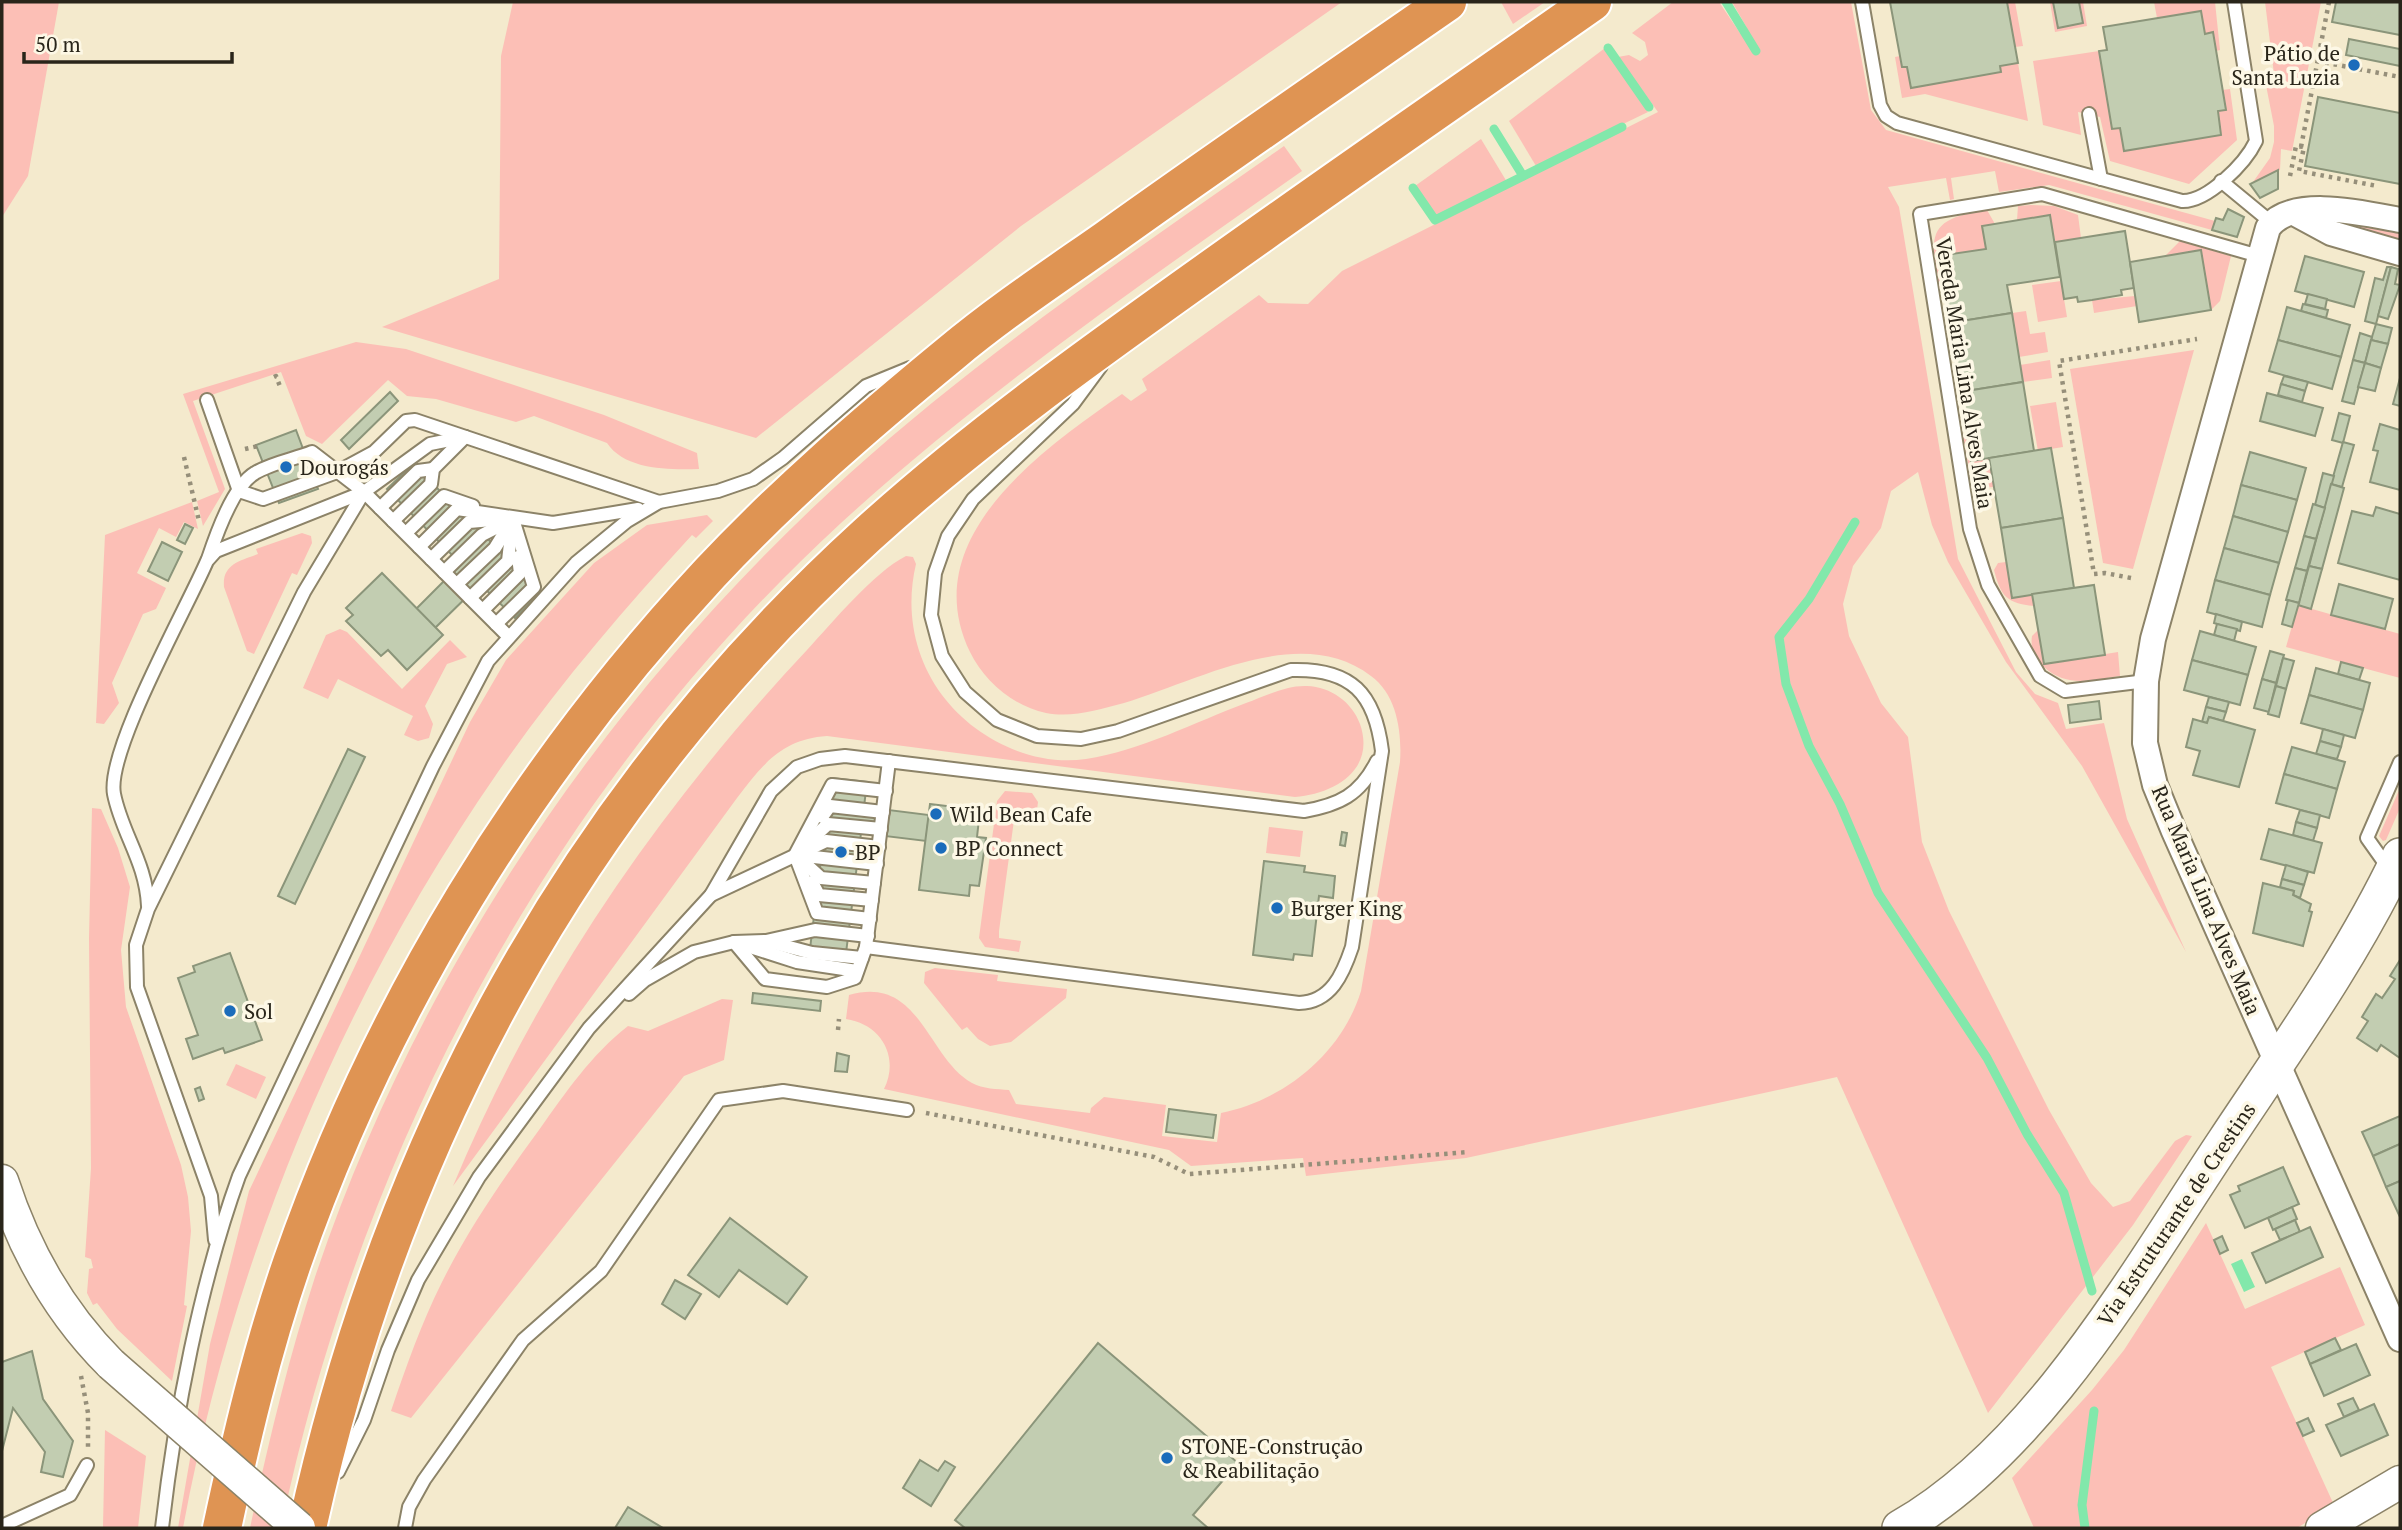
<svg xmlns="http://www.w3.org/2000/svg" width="2402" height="1530" viewBox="0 0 2402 1530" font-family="'PT Serif',serif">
<rect width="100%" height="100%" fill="#f4eacd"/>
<g fill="#fcbfb6">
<path d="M2,2h57l-31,174 -26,41z"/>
<path d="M513,2h829l-321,224 -265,212 -374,-111 117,-48 2,-223z"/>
<path d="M1501,2h44l-32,22z"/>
<path d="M1673,2h46l21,31 7,-5 -15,-26h119l20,108 15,20 329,91 -3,9 -163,-45 -50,7 -4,-21 -44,7 3,21 -4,1 -4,-22 -58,9 11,20 59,352 58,113 19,22 23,9 8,26 38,-6 23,96 59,133 -104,-186 -76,-104 -58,-100 -16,-37 -14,-53 -27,19 -10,37 -28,38 -10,38 6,32 32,67 27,34 14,105 27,69 100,199 42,73 22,24 17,-6 45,-60 11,-6 6,1 -59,89 -145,188 -151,-336 -371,81 -160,18 -3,-18 -112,8 -22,-16 -285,-61c16,-32 -3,-65 -38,-70l3,-24c71,-21 78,63 123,88 11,6 25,6 37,7l7,14 74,9 1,-5 13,-11 62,8 -4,31 55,6 4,-29c64,-13 121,-60 140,-122l39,-229c2,-30 -3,-67 -29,-86 -71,-54 -173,5 -247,27 -26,7 -52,15 -78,10 -33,-7 -62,-32 -76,-61 -55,-114 72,-202 152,-258l9,7 16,-11 -5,-11 117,-84 9,8 40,1 34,-33 316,-159 -40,-55 11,-2 11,6 8,-6 -3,-13 -13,-9z"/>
<path d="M2007,2h8l8,44 -8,1z"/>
<path d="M2050,2h7l-4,1 5,25 25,-5 -4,-21h4l4,24 -32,6z"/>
<path d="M2154,2h61l5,48 -4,1 -3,-18 -8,1 -48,-16z"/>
<path d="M2265,2h56l-29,149 -11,-2 -1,21 -27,12 17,-24 4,-16v-16l-9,-46 9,-6z"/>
<path d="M1605,48l43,64 -112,54 -27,-45z"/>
<path d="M2099,51l13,78 8,-1 4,23 97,-16 -3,-24 8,-1 -4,-20 8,-1 7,51 -48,44 -79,-23 -10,-44 -22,-5 3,23 -38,-10 -10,-64z"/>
<path d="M1900,56l2,11h5l4,21 90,-16 -1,-6 18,-3 10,58 -103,-27 -23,4 -7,-41z"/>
<path d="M1481,139l26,43 -72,35 -20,-31z"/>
<path d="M1284,146l18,25c-158,111 -318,221 -461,352 -290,267 -479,621 -560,1005h-31c18,-84 38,-168 65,-251 104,-309 293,-584 534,-803 135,-122 287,-224 435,-328z"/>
<path d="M2031,205l23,1 24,9 3,23 -26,4 -5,-27 -33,5 1,-14z"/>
<path d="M1987,210l8,14 -13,2 4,23 -48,7 6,33 -5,1c-9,-55 -13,-71 48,-80z"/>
<path d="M2333,218l67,11v14l-65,-19z"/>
<path d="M2180,241l51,15 -11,45 -9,9 -10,-60 -36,6z"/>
<path d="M2061,281l6,36 -29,5 -6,-37z"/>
<path d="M2135,296l2,10 -43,7 -2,-13z"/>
<path d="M2026,311l4,23 15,-2 3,20 -29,5 -7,-44z"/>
<path d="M356,342l50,7 198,66 93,38 2,16c-30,1 -74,1 -92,-26l-73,-27 -18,6 -80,-23 -29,-3 -19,-16 -66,64 -16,-8 -25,-64 -88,29 32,88 -22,37 -6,-25 22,-9 -36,-98z"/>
<path d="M2194,350l-61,219 -30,-6 -33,-194z"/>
<path d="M2050,360l2,18 -29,4 -3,-17z"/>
<path d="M2056,402l7,45 -25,4 -8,-45z"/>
<path d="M1963,437h4l4,24 18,-3 5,29 -17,1 -5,-4z"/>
<path d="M192,502l6,27 -14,-7 -8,15 -17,-9 -22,45 29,15 -10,21 -13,5 -31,69 7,20 -15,21 -8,-1 9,-188z"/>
<path d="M707,515l6,6 -17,17 -4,-3c-69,75 -136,153 -194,237 -157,226 -265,487 -315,756h-5l32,-184 39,-153 221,-469 36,-62 88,-97 53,-38z"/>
<path d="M302,533l9,3 1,7 -15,32 -5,-2 -38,81 -7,-3 -23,-64c-2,-23 16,-26 34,-33l-2,-5z"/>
<path d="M906,556l7,1 3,7c-11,46 -2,93 26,131 32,43 90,72 144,64 54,-8 109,-37 160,-56 19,-7 41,-18 61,-17 24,1 45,16 53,38 16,46 -26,70 -65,73l-468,-61c-45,3 -64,28 -90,62l-284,388c83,-200 206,-378 354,-536 25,-27 67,-78 99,-94z"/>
<path d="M2006,562l6,36 20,-4 2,12c-27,-3 -33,-9 -40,-36l4,-7z"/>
<path d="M2298,605l102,29v44l-114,-31z"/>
<path d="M340,629l7,3 55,57 48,-49 17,17 -20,7 -22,42 8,18 -4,14 -11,3 -14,-6 9,-19 -75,-37 -10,20 -25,-11 23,-53z"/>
<path d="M2038,630l6,34 74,-12 2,24c-29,4 -53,12 -76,-9 -9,-8 -14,-19 -12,-31z"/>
<path d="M2400,788v20l-14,32 -3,1 -4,-5z"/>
<path d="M1005,791l27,2 6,9 -1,8 -23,10 -15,111v7l22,3 -2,11 -34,-5 -6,-9 18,-137z"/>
<path d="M92,808l9,1 17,39 12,39 -9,63 5,57 55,158 7,32 3,34 -7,74 3,1 -15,75 -55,-52 -20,-26 -4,2 -6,-12 2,-24 4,-1 -2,-9 -6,-2 6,-89 -2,-230z"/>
<path d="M1269,827l34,4 -3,26 -34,-4z"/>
<path d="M935,968l63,7 -1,6 70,8 -1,9 -55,44 -21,4 -12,-7 -11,-12 -5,3 -38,-47 1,-11z"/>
<path d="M722,999l11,1 -9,60 -40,16 -273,342 -20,-7c15,-44 30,-87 51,-129 27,-54 61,-103 97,-152 27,-38 52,-75 89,-104l20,5z"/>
<path d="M236,1064l30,13 -10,22 -30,-14z"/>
<path d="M2206,1223l39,86 95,-42 25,58 -94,42 63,138 -37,23h-263l-22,-50 80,-88 32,-40z"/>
<path d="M105,1430l41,26 -8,72h-35z"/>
</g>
<path fill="#82e8ab" d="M2242,1259l13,28 -11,5 -13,-28z"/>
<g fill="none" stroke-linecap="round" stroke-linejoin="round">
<g stroke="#82e8ab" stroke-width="9">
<path d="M1726,2l30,49"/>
<path d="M1608,48l41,59"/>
<path d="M1494,129l29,47"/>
<path d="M1413,188l22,32 187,-93"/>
<path d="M1855,522l-46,77 -30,38 7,47 23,62 31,58 38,89 109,165 40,76 37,59 28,98"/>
<path d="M2085,1528l-3,-23 12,-94"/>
</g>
</g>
<g fill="#c2cdb1" stroke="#8b957a" stroke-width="2">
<path d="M1890,2h117l11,61 -18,3 1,6 -90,16 -4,-21h-5z"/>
<path d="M2053,2h26l4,21 -25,5z"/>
<path d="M2336,2h64v33l-68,-13z"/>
<path d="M2201,11l4,23 8,-2 13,78 -8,1 3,24 -97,16 -4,-23 -8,1 -13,-78 8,-1 -4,-23z"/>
<path d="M2349,39l51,10v17l-54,-11z"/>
<path d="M2318,97l82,16v71l-95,-18z"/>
<path d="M2278,170v19l-18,9 -10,-14z"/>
<path d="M2228,209l16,8 -7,20 -25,-7 4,-12 7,2z"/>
<path d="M2050,215l10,62 -53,8 5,28 -63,10 -11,-67 48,-7 -4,-23z"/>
<path d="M2125,231l9,57 -13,2 1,5 -30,5 -14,2 -1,-5 -13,2 -9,-57z"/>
<path d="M2201,250l10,60 -72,12 -9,-60z"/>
<path d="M2305,256l59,16 -10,35 -59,-16z"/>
<path d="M2387,267h4l-15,57 -11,-3 10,-43 8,2z"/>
<path d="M2391,267l7,2 -3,15 5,1 -12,34 -10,-3z"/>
<path d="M2308,294l19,5 -2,10 -20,-5z"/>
<path d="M2303,304l25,6 -2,8 -25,-7z"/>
<path d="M2287,307l63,18 -9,32 -63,-17z"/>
<path d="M2012,313l11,69 -63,10 -11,-69z"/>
<path d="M2376,324l16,4 -4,16 -17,-4z"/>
<path d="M2360,333l12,4 -7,26 -12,-3z"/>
<path d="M2278,340l63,17 -9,32 -63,-18z"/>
<path d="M2371,340l17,4 -7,24 -16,-5z"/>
<path d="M2353,360l12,3 -11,41 -12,-3z"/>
<path d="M2365,363l16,5 -6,23 -17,-4z"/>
<path d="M2284,376l24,6 -3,9 -24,-7z"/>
<path d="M2400,378v28l-7,-2z"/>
<path d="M2023,382l11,69 -63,10 -11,-69z"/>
<path d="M2281,384l24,7 -3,11 -24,-7z"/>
<path d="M390,392l8,9 -49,48 -8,-9z"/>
<path d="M2267,393l56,15 -8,28 -55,-15z"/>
<path d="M2339,413l11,3 -7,27 -11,-3z"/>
<path d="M2380,424l20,6v60l-30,-8 8,-31 -5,-1z"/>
<path d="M296,430l22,59 -39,14 -23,-58z"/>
<path d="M2343,442l11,3 -12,42 -11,-3z"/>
<path d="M2051,448l12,70 -62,10 -12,-70z"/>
<path d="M2250,452l56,16 -9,32 -56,-15z"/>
<path d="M413,464l128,128 -26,26 -35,-34 -45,44 -19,-19 45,-45 -74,-75z"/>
<path d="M2323,473l11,3 -9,32 -10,-3z"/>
<path d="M2331,484l13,4 -22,81 -13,-3z"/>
<path d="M2241,485l56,15 -9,32 -55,-16z"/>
<path d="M2313,504l12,4 -9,31 -12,-3z"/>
<path d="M2376,507l24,7v66l-62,-17 14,-52 21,5z"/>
<path d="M2233,516l55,16 -9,31 -55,-15z"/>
<path d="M2063,518l11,70 -62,10 -11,-70z"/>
<path d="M185,524l8,4 -8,16 -8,-4z"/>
<path d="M2304,536l12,3 -9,32 -12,-3z"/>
<path d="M162,542l20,10 -14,29 -20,-10z"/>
<path d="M2224,548l55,15 -9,32 -55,-15z"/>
<path d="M2309,566l13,3 -11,40 -13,-4z"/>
<path d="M2295,568l12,3 -8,32 -13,-3z"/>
<path d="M382,573l61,62 -36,35 -19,-20 -7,6 -35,-35 7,-6 -7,-7z"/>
<path d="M2215,580l55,15 -8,32 -55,-15z"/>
<path d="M2339,584l54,15 -8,30 -54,-14z"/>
<path d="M2094,585l11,70 -61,9 -12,-70z"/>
<path d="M2288,600l11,3 -7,24 -10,-3z"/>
<path d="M2216,614l26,8 -2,9 -26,-8z"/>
<path d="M2217,624l20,5 -3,12 -20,-6z"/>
<path d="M2200,631l56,16 -8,28 -56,-15z"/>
<path d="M2270,651l14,4 -8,28 -14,-4z"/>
<path d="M2283,658l11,3 -8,28 -10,-3z"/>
<path d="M2192,660l56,15 -8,30 -56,-15z"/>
<path d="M2341,662l22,6 -4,12 -21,-6z"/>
<path d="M2316,668l54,15 -7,27 -54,-15z"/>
<path d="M2262,679l14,4 -7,29 -15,-4z"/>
<path d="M2276,686l10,3 -7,28 -11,-3z"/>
<path d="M2309,695l54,15 -8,28 -54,-15z"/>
<path d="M2209,697l20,5 -3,10 -20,-5z"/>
<path d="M2099,701l2,18 -31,4 -2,-18z"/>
<path d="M2206,707l20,5 -3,9 -14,-4 -2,6 -5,-1z"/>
<path d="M2209,717l46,13 -16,57 -46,-12 7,-24 -14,-4 7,-28 14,4z"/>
<path d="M2323,729l21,6 -3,12 -21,-6z"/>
<path d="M2320,741l21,6 -4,12 -21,-5z"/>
<path d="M2292,747l53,15 -8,27 -53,-15z"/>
<path d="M348,749l17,8 -70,147 -17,-8z"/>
<path d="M2284,774l53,15 -8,29 -53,-15z"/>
<path d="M831,778l36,4 -3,25 65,8 -3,26 -65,-8 -16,128 -36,-4z"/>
<path d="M930,804l50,6 -3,27 9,1 -7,48 -9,-1 -1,11 -50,-6z"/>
<path d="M2300,810l20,5 -3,13 -21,-6z"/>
<path d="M2296,822l21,6 -4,13 -20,-6z"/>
<path d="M2269,829l53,14 -8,30 -53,-14z"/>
<path d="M1342,832l5,1 -2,13 -5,-1z"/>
<path d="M1264,861l41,5 -1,6 31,4 -2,22 -14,-2 -7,60 -18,-2 -1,6 -40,-5z"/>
<path d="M2286,865l22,7 -4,13 -22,-6z"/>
<path d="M2282,879l22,6 -4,13 -7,-3 1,-4 -14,-4z"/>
<path d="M2263,883l31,8 -1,4 18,9 -2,7 3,1 -9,34 -50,-13z"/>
<path d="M230,953l32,87 -37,13 -2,-5 -30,11 -7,-20 12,-4 -20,-57 17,-6 -2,-6z"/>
<path d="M2400,960v98l-19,-13 -4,6 -20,-13 11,-17 -6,-4 14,-23 6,4 13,-19 -5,-3z"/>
<path d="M753,993l68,8 -1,10 -68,-8z"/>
<path d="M837,1053l12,3 -2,16 -12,-1z"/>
<path d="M200,1087l4,12 -5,2 -4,-12z"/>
<path d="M1169,1109l47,6 -3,23 -47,-6z"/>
<path d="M2400,1116v28l-27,12 -11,-24z"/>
<path d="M2400,1144v37l-14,6 -13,-31z"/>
<path d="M2283,1167l16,37 -54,24 -15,-33 10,-4 -2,-5z"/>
<path d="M2400,1181v36l-14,-30z"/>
<path d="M2292,1207l5,12 -24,11 -5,-12z"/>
<path d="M730,1218l77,59 -20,27 -48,-34 -20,27 -31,-22z"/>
<path d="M2295,1220l5,12 -20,8 -5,-11z"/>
<path d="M2310,1227l13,30 -57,26 -14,-30z"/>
<path d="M2222,1236l6,14 -8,4 -6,-14z"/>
<path d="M675,1280l26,14 -16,25 -23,-15z"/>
<path d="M2335,1338l6,12 -31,14 -5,-12z"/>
<path d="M1098,1343l140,120 -45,52 15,13h-243l-10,-8z"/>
<path d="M2356,1344l14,31 -46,21 -14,-32z"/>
<path d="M32,1351l11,48 30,42 -10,36 -22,-5 4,-20 -32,-44 -11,43v-89z"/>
<path d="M2353,1398l6,12 -15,7 -6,-13z"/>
<path d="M2374,1404l14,31 -47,21 -15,-31z"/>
<path d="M2308,1418l6,13 -11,5 -6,-13z"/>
<path d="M920,1460l18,11 7,-10 10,6 -24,39 -28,-18z"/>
<path d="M628,1507l35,21h-48z"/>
</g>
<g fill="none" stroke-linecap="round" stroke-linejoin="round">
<defs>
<g id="service">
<path d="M1862,2l18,103 6,11 11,7 285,78c25,1 63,-37 74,-60l-22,-139"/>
<path d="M2089,114l12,65"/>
<path d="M2221,181l51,42"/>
<path d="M207,400l32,91"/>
<path d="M239,491l24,8 74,-27 37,-20 32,-31 9,-1 244,82"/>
<path d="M380,508l38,-37 15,-2"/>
<path d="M393,521l38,-37 2,-15 32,-32"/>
<path d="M406,533l38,-37 29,10"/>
<path d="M419,547l38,-38 96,14 85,-14"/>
<path d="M208,559c8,-24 25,-73 47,-86 16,-10 40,-14 57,-21l52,40 145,145"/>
<path d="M431,559l38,-37 23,-2"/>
<path d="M444,572l38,-37 31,-16"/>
<path d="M457,584l38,-36 16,-26"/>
<path d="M470,598l38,-37 4,-35"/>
<path d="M483,610l37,-37 -2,-16"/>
<path d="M496,624l38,-37 -21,-68"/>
<path d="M2146,681l-81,10 -25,-15 -52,-91 -18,-56 -50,-315 122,-20 217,62"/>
<path d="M822,817l8,-11 53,6"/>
<path d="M803,847l25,-23 53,5"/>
<path d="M796,855l81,9"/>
<path d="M798,857l23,21 53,5"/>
<path d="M2389,869l-22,-31 33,-76"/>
<path d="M812,882l7,13 53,5"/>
<path d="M711,895l115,-54 53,6"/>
<path d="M148,906c-2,-44 -26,-72 -34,-112 -8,-43 73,-186 93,-233l9,-10 148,-59 66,-48 35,-7"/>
<path d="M870,919l-53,-6 -22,-58 37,-70 54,6"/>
<path d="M734,942l31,37 62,8 28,-9 11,-31 23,-186"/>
<path d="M770,942l42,11 50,5"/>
<path d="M744,945l53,17 60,9"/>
<path d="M866,947l433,56c32,-1 44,-29 53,-56l30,-196c-7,-57 -30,-83 -91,-81l-173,61 -37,8 -44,-3 -40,-16 -32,-28 -23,-36 -11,-41 4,-42 13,-37 25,-37 100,-95 28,-38"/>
<path d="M629,994l16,-14 49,-28 40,-10 32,-1 49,-11 53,6"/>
<path d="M215,1240l-4,-44 -74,-209 -1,-42 12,-36 156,-317 60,-100"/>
<path d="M338,1472l26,-52 24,-70 30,-70 61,-103 110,-149 122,-133 60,-104 26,-24 23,-8 25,-3 459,55c35,-6 56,-16 73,-50"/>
<path d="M2,1526l68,-31 17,-30"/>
<path d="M162,1528c13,-114 38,-244 77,-352l194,-410 55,-105 88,-98 51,-42 32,-19 59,-11 35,-12 30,-21 83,-72 44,-18"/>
<path d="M405,1528l4,-21 15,-27 99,-140 78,-69 118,-171 64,-9 124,19"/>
</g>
<g id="minor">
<path d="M2294,213l37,20 69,20"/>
<path d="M2400,220c-32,-6 -110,-25 -132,8l-115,411 -7,42 -1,62 10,42 18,44 227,510"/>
</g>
<g id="tertiary">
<path d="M2,1181c22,68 58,132 109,183"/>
<path d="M2322,1528l78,-46"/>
</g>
<path id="secondary" d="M1900,1528c139,-79 238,-257 325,-387 61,-92 127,-184 175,-285"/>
<g id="motorway">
<path d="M222,1528c19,-89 40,-178 70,-265 89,-256 233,-491 418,-690 74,-79 156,-150 240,-219 49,-41 103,-77 156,-114 113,-81 227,-159 341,-238"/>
<path d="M307,1528c85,-386 266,-725 560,-993 108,-98 226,-182 344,-266 126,-90 254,-178 381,-267"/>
</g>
</defs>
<use href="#service" stroke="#8c8368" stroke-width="16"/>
<use href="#minor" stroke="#8c8368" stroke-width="28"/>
<use href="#tertiary" stroke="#8c8368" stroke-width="35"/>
<use href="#secondary" stroke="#8c8368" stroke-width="38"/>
<use href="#motorway" stroke="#fff" stroke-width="42"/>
<g stroke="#968f7a" stroke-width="4.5" stroke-dasharray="3.5 5" stroke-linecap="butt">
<path d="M2317,61l83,16"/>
<path d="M2301,147l28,-145"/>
<path d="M2290,176l6,-30 8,1 -5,24 78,15"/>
<path d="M274,377l2,-1 5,13"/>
<path d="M245,449l13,-3 -1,-2"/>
<path d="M184,457l15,64"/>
<path d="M2131,578l-26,-5 -11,1 -35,-213 138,-22"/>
<path d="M838,1030l1,-11"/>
<path d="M926,1113l228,44 35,17 280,-22"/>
<path d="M81,1376l7,37v35"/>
</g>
<use href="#service" stroke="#fff" stroke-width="12"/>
<use href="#minor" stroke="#fff" stroke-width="24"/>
<use href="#tertiary" stroke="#fff" stroke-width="32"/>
<use href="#secondary" stroke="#fff" stroke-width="35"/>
<use href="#motorway" stroke="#df9453" stroke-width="38"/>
<defs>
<path id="tertiary-bridge" d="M111,1364l188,164"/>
</defs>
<use href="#tertiary-bridge" stroke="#8c8368" stroke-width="35" stroke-linecap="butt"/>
<use href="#tertiary-bridge" stroke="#fff" stroke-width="32"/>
</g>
<g fill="#1b6cbb" stroke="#fdf8e6" stroke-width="2.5">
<circle cx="2354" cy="65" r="7"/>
<circle cx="286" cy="467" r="7"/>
<circle cx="936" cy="814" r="7"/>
<circle cx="941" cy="848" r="7"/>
<circle cx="841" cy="852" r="7"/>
<circle cx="1277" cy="908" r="7"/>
<circle cx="230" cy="1011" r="7"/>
<circle cx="1167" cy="1458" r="7"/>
</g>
<g text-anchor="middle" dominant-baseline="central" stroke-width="7" stroke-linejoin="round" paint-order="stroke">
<g font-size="21" fill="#29251a" stroke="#fdf8e6" text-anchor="start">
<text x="2340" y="53" text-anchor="end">Pátio de<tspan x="2340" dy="24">Santa Luzia</tspan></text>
<text x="300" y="467">Dourogás</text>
<text x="950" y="814">Wild Bean Cafe</text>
<text x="955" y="848">BP Connect</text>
<text x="855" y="852">BP</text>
<text x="1291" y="908">Burger King</text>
<text x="244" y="1011">Sol</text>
<text x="1181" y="1446">STONE-Construção<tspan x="1181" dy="24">&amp; Reabilitação</tspan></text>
</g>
<g font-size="21" fill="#29251a" stroke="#fdf8e6">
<text transform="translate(1965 373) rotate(81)">Vereda Maria Lina Alves Maia</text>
<text transform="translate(2207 900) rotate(67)">Rua Maria Lina Alves Maia</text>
<text transform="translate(2176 1214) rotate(-56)">Via Estruturante de Crestins</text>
</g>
</g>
<rect width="2402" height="1530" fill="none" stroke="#29251a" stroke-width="7"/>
<path d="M24 52v10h208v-10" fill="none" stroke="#29251a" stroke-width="3.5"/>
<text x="35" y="52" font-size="21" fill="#29251a" stroke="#fdf8e6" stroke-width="5" paint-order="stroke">50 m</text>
</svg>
